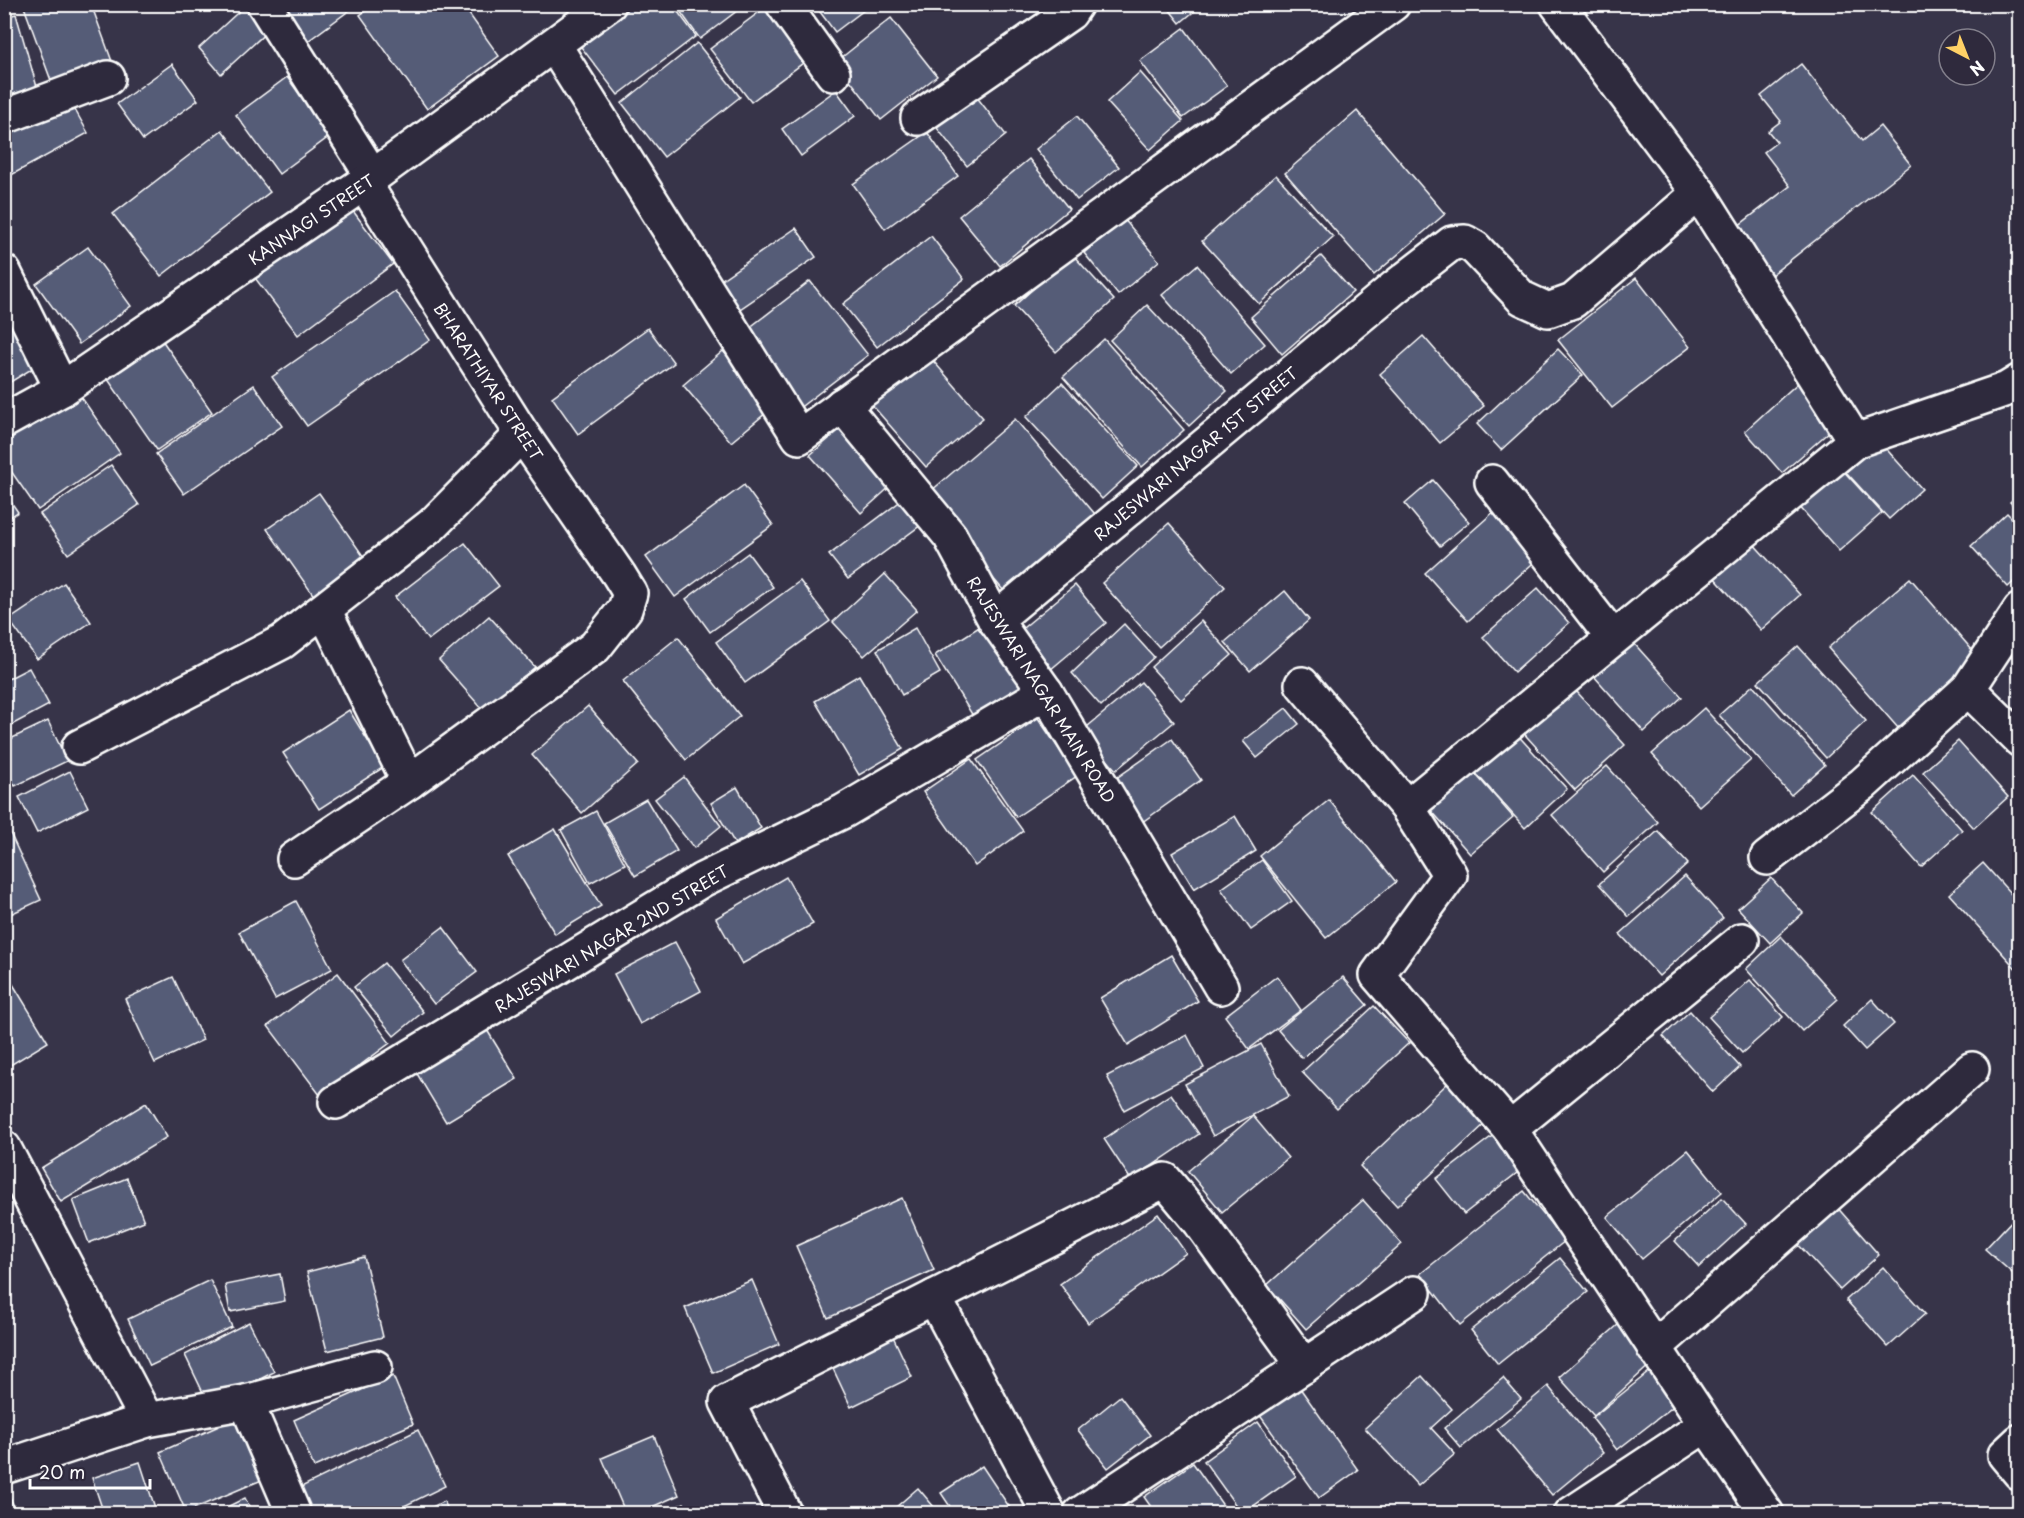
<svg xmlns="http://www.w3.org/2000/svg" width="2024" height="1518" viewBox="0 0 2024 1518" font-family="'Playpen Sans',sans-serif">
<rect width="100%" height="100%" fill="#373449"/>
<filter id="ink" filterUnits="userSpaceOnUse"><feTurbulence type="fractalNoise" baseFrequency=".0167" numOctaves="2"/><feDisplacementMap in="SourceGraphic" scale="12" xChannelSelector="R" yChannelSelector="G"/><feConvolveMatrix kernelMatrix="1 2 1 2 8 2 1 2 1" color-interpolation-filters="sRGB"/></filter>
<g filter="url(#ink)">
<g fill="#555b77" stroke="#fff" stroke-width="1.5">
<path d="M23,4h68l22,60 -60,22z"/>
<path d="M247,4l23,25 -49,45 -22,-26z"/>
<path d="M283,4h75l-57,42z"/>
<path d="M375,4h87l37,52 -72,53 -67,-94z"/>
<path d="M628,4h44l24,32 -78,59 -40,-52z"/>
<path d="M675,4h71l-46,35z"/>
<path d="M770,4l41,53 -60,45 -41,-53z"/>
<path d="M814,4h58l-37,28z"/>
<path d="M1165,4h38l-23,19z"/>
<path d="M16,14l21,73 -33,10v-80z"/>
<path d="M891,18l46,58 -56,44 -45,-58z"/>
<path d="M1184,28l43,58 -44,32 -43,-57z"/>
<path d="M697,43l43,54 -76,60 -42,-54z"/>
<path d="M172,64l26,36 -55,40 -26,-36z"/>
<path d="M1801,64l61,77 18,-15 31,39 -141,111 -37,-46 57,-44 -26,-34 13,-10 -9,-11 13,-10 -20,-25z"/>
<path d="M1140,72l43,49 -33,29 -43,-48z"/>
<path d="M287,77l43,59 -51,38 -43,-59z"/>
<path d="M836,90l19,26 -54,40 -19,-27z"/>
<path d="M973,92l33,43 -39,31 -34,-43z"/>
<path d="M70,101l18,32 -84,46v-42z"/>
<path d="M1357,111l88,103 -71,61 -89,-102z"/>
<path d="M1077,116l42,51 -42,33 -41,-51z"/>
<path d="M222,130l48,62 -109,84 -48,-62z"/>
<path d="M927,132l31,44 -73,53 -32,-45z"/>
<path d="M1029,159l40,50 -69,57 -41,-50z"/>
<path d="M1276,175l57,62 -74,67 -57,-63z"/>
<path d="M347,203l46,61 -95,71 -46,-61z"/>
<path d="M1124,219l35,42 -41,34 -34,-42z"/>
<path d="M796,228l20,29 -82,56 -19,-29z"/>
<path d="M931,236l33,43 -87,68 -34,-43z"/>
<path d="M88,247l43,59 -52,38 -43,-60z"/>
<path d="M1072,254l42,46 -58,52 -42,-46z"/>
<path d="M1321,256l32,36 -71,62 -31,-37z"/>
<path d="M1197,265l68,79 -34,30 -69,-79z"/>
<path d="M1636,278l54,69 -78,61 -54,-68z"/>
<path d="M810,281l58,74 -70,54 -58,-74z"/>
<path d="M395,291l35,49 -123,86 -35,-49z"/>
<path d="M4,299l39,63 -39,24z"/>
<path d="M1147,305l80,86 -38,35 -79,-86z"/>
<path d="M648,328l26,35 -96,71 -26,-37z"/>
<path d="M1423,336l61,70 -44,37 -60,-69z"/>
<path d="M1104,339l80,91 -42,37 -79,-90z"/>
<path d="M162,340l50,72 -55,38 -50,-72z"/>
<path d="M1558,349l25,26 -82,75 -24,-26z"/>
<path d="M723,351l49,57 -41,34 -48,-57z"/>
<path d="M928,355l55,63 -57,49 -54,-62z"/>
<path d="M1800,381l38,43 -56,49 -37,-42z"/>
<path d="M1062,383l76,83 -36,33 -76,-82z"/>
<path d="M254,385l28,41 -98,68 -28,-40z"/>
<path d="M75,388l45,65 -82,57 -34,-49v-24z"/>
<path d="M1015,419l85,101 -91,77 -85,-100z"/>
<path d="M843,427l50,57 -32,29 -51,-58z"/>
<path d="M1880,442l42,47 -33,30 -43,-47z"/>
<path d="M111,465l28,40 -71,49 -28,-40z"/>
<path d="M1839,466l43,47 -43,38 -42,-47z"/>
<path d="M1433,480l36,42 -29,24 -35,-42z"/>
<path d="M744,485l29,40 -98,72 -29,-40z"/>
<path d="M4,492l14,20 -14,9z"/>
<path d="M319,493l47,67 -52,36 -47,-67z"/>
<path d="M2020,493v19l-10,-10z"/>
<path d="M910,494l19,25 -81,60 -19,-24z"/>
<path d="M1497,509l43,48 -72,64 -43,-48z"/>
<path d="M2007,513l13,13v50l-12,11 -37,-41z"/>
<path d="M1169,523l56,64 -66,60 -57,-64z"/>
<path d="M1750,540l50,55 -39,35 -49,-55z"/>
<path d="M465,543l34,43 -71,54 -33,-43z"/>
<path d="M748,553l25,34 -63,45 -24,-33z"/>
<path d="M885,574l32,36 -53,46 -31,-34z"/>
<path d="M1910,578l69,80 -81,70 -70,-80z"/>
<path d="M800,581l30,40 -85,62 -29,-41z"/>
<path d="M64,583l27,39 -54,37 -28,-39z"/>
<path d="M1075,585l31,38 -62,52 -32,-38z"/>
<path d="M1538,588l31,35 -55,49 -31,-35z"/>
<path d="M1285,591l24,29 -59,51 -25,-29z"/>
<path d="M489,616l46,51 -51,44 -45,-51z"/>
<path d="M1201,621l31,34 -51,45 -30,-33z"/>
<path d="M987,622l39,61 -53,33 -38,-61z"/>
<path d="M1124,624l30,33 -53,49 -29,-33z"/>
<path d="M915,628l25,45 -38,22 -25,-45z"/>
<path d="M678,637l62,79 -54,44 -63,-79z"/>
<path d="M1631,640l51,57 -38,35 -51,-57z"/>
<path d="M1798,646l68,75 -40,37 -68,-76z"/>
<path d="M29,668l20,37 -45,24v-48z"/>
<path d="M859,675l44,74 -44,26 -44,-74z"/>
<path d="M1141,682l33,40 -58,48 -34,-39z"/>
<path d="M1568,682l57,63 -50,45 -57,-63z"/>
<path d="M1753,685l72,80 -34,30 -72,-80z"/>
<path d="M588,706l50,58 -56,49 -50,-58z"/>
<path d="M1286,708l13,16 -42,34 -14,-17z"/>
<path d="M1704,708l47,52 -52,46 -47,-52z"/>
<path d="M349,710l35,57 -65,42 -36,-56z"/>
<path d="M1038,718l39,58 -61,41 -39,-57z"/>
<path d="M48,721l19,40 -52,25 -11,-22v-22z"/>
<path d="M1514,731l53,58 -42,39 -53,-59z"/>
<path d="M1172,739l29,41 -63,45 -30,-41z"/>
<path d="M1958,741l50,56 -34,31 -51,-56z"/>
<path d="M971,759l52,72 -48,35 -52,-74z"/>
<path d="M1607,766l51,56 -55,50 -51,-57z"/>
<path d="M1471,769l42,48 -43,37 -42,-47z"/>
<path d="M70,771l18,36 -51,26 -18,-36z"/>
<path d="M1913,775l49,55 -41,37 -49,-55z"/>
<path d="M684,777l37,49 -27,22 -39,-49z"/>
<path d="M737,787l24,41 -26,16 -24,-41z"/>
<path d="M646,799l31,52 -42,25 -31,-53z"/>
<path d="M1329,800l67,82 -70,56 -66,-82z"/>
<path d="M596,811l29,53 -35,19 -29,-53z"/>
<path d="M1235,816l21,35 -62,38 -22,-36z"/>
<path d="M4,820l37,80 -37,17z"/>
<path d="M555,829l46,77 -46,28 -47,-78z"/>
<path d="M1658,831l30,33 -59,53 -30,-33z"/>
<path d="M1262,860l30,41 -41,29 -30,-41z"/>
<path d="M1983,863l37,41v69l-71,-79z"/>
<path d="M1685,876l38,42 -64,58 -39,-42z"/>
<path d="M786,877l27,47 -71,40 -26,-46z"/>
<path d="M1771,878l32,35 -33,30 -32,-35z"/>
<path d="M296,901l36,68 -57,30 -36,-67z"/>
<path d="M443,927l34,45 -43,32 -34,-44z"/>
<path d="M1781,936l57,63 -36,32 -56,-62z"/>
<path d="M675,942l26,49 -61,33 -26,-50z"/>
<path d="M1171,955l27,46 -70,44 -28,-47z"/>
<path d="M384,963l39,49 -29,24 -40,-49z"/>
<path d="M338,973l52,70 -70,52 -52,-69z"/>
<path d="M1277,976l24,34 -52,39 -24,-33z"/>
<path d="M173,977l30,63 -48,23 -30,-64z"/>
<path d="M1343,977l24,28 -65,53 -24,-28z"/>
<path d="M1750,980l33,37 -41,36 -33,-36z"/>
<path d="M11,981l37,61 -44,27v-84z"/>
<path d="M1872,999l22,25 -29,26 -22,-24z"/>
<path d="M1374,1006l35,37 -72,66 -35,-37z"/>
<path d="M1690,1011l50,56 -27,25 -50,-56z"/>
<path d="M487,1030l30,49 -71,43 -30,-50z"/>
<path d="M1187,1035l17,33 -80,42 -17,-34z"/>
<path d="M1261,1044l28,52 -76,40 -28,-52z"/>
<path d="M1450,1081l37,41 -90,84 -37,-40z"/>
<path d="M1171,1094l28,40 -68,46 -27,-41z"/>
<path d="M146,1103l21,34 -106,65 -20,-34z"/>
<path d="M1253,1116l35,42 -66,54 -34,-41z"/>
<path d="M1495,1134l27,35 -58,45 -28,-35z"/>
<path d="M1688,1150l34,42 -80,67 -35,-42z"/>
<path d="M127,1178l17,43 -55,22 -16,-43z"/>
<path d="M1524,1191l41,50 -105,84 -40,-51z"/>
<path d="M902,1198l32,72 -106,48 -32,-72z"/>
<path d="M1722,1198l24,26 -47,43 -24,-26z"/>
<path d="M1363,1200l39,44 -96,85 -39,-44z"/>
<path d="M1835,1205l44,50 -39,35 -45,-49z"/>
<path d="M2020,1212v68l-35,-31z"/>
<path d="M1158,1214l28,39 -98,70 -28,-39z"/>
<path d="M364,1257l19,80 -56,14 -20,-79z"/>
<path d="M1560,1258l28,34 -90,72 -27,-34z"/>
<path d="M1883,1267l42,47 -37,33 -42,-47z"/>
<path d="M280,1274l5,27 -55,11 -5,-27z"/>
<path d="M210,1280l22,47 -82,39 -22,-47z"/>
<path d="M752,1280l27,64 -66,29 -28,-65z"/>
<path d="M249,1322l25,50 -65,33 -24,-50z"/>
<path d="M1619,1324l34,38 -59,54 -35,-39z"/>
<path d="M890,1330l22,47 -61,30 -22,-47z"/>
<path d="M1649,1372l26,33 -58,45 -25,-32z"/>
<path d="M393,1376l20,48 -99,43 -20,-47z"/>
<path d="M1422,1376l30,33 -21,19 24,26 -37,32 -53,-58z"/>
<path d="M1503,1378l18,21 -60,49 -17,-20z"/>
<path d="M1295,1381l63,89 -39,28 -63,-88z"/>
<path d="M1548,1386l55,67 -51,42 -55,-66z"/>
<path d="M1120,1396l30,39 -42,33 -30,-38z"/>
<path d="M237,1418l27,61 -78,33 -26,-60z"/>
<path d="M1258,1422l38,54 -54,38 -38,-53z"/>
<path d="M418,1430l27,56 -57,28h-78l-13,-25z"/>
<path d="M654,1436l25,59 -43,19h-10l-24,-56z"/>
<path d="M140,1462l17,52h-53l-12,-36z"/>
<path d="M1193,1463l36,51h-73l-12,-17z"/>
<path d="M982,1466l32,48h-59l-14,-21z"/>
<path d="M918,1488l22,26h-52z"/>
<path d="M10,1498l8,16h-14v-13z"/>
<path d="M245,1498l8,16h-40z"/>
<path d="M444,1501l6,13h-31z"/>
<path d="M684,1503l5,11h-27z"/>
</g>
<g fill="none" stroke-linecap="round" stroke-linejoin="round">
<defs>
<g id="minor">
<path d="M264,4l109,173"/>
<path d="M783,4l50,70"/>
<path d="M1557,4l142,189 156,248"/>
<path d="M554,45l245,392 594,-433"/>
<path d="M4,117l104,-39"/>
<path d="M918,118l152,-105 6,-9"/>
<path d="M4,272l58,117"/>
<path d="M842,405l108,131 45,84 51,72 175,295"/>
<path d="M4,421l58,-32 302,-206 245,-179"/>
<path d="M1492,482l121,156"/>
<path d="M324,610l85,172"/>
<path d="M995,620l400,-333 57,-44 13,-1 10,6 47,50 26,12 25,-9 126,-108"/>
<path d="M1302,684l105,123 43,68 -73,100 133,154 196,296 61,89"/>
<path d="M1968,689l52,51"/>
<path d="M79,747l203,-105 150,-117 90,-91"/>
<path d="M1407,807l448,-366 152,-52 13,-8"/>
<path d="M1767,858l96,-74 105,-95 52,-79"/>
<path d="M294,859l115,-77 186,-135 30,-38 5,-16 -11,-18 -97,-141 -158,-251"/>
<path d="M336,1102l366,-222 142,-69 202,-119"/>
<path d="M1510,1129l232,-189"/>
<path d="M4,1148l143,272"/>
<path d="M934,1297l115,217"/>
<path d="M1654,1348l318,-279"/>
<path d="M246,1402l48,112"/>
<path d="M2020,1441l-15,14 15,18"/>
<path d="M4,1467l143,-47 99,-18 129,-35"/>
<path d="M785,1514l-58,-112 438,-222 35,42 104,144"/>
<path d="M1080,1514l334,-221"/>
<path d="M1571,1514l135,-89"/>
</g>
</defs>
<use href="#minor" stroke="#fff" stroke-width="38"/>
<use href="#minor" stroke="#2f2a3d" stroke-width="33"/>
</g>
</g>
<g text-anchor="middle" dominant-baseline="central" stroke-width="5" stroke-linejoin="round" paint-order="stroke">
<g font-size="16" fill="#fff" stroke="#2f2a3d">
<text transform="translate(311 219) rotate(-34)">KANNAGI STREET</text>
<text transform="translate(489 381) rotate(57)">BHARATHIYAR STREET</text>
<text transform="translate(1195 453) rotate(-40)">RAJESWARI NAGAR 1ST STREET</text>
<text transform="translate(1042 689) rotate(58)">RAJESWARI NAGAR MAIN ROAD</text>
<text transform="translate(611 938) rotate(-31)">RAJESWARI NAGAR 2ND STREET</text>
</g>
</g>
<rect width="2024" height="1518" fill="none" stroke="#2f2a3d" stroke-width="24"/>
<rect x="12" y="12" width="2000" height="1494" fill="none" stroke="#fff" stroke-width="2" filter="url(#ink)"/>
<g transform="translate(1967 57) rotate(138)"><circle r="28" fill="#2f2a3d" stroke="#827f8b" stroke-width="1.5"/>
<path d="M0-4.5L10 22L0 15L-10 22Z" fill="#ffd166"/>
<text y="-9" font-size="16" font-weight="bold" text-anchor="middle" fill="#ffffff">N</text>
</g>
<path d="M30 1479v9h120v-9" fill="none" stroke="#ffffff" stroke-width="3"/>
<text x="39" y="1479" font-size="18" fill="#ffffff" stroke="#2f2a3d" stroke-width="4.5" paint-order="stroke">20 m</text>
</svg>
